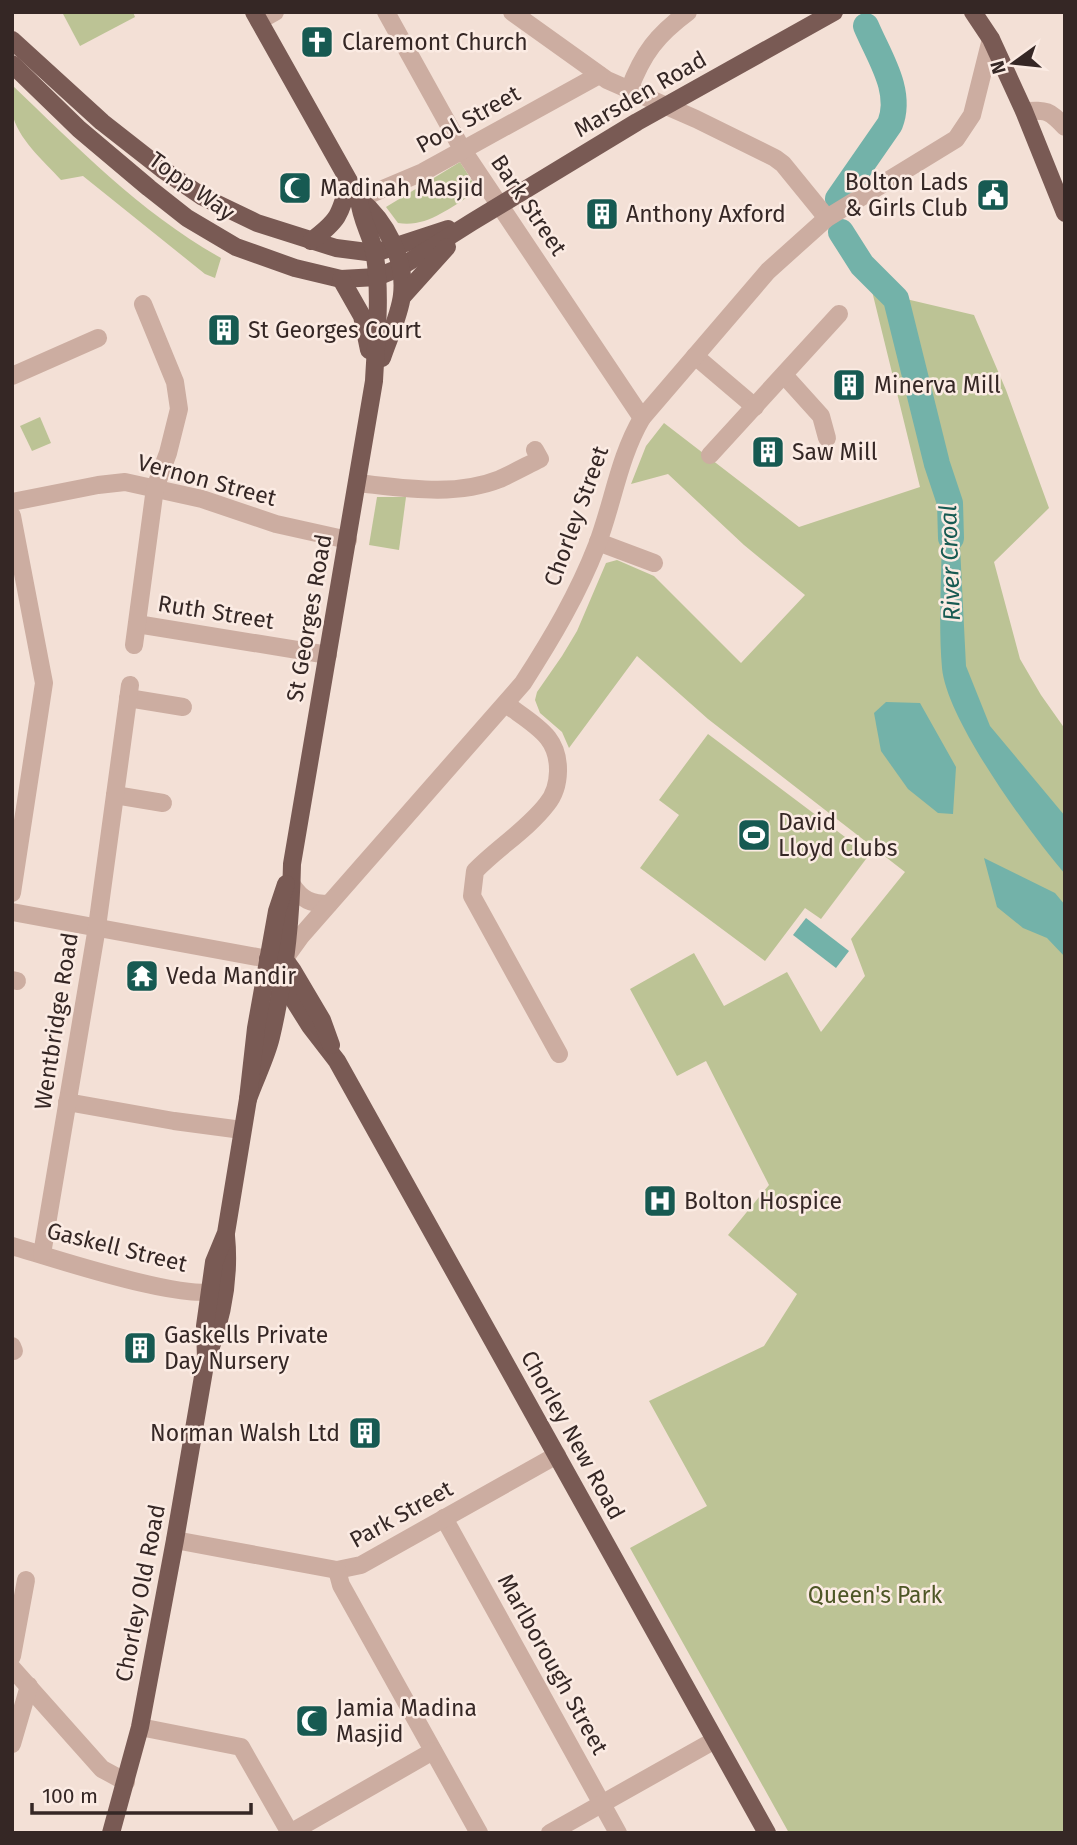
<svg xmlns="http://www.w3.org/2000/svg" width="1077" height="1845" viewBox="0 0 1077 1845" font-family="'Fira Sans',sans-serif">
<rect width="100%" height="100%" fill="#f3e0d6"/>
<g fill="#bcc395">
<path d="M62,12h71l2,5 -55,29z"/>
<path d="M12,85c65,62 130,129 209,173l-6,20 -10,-4 -122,-98 -22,4c-17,-19 -44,-41 -49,-68 -1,-8 0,-19 0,-27z"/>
<path d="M460,162l16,25 -3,7c-24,14 -47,34 -75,29l-12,-16z"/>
<path d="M872,291l102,24 32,75 43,118 -55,54 26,97 21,36 24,34v1104h-276l-159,-285 77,-42 -58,-105 115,-55 33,-52 -69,-59 41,-50 -63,-124 -29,15 -47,-87 64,-36 30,53 63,-34 34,60 44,-56 -14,-37 54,-67 -197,-153 -71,-63 -68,92 -7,-16 -22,-19 -5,-13 2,-8 25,-36 15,-25 29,-68 11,-3 37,16 87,87 64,-68 -61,-50 -76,-71 -37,10 15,-38 18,-23 135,104 121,-40z"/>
<path d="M40,417l11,26 -19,8 -12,-25z"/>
<path d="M377,497h29l-7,53 -30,-5z"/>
<path d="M708,734l161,121 -48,64 -16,-11 -40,53 -125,-93 39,-53 -20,-15z"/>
</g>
<g fill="#73b2a9">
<path d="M950,503l8,3 8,160 24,60 75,90v58c-36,-42 -118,-153 -123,-206 -4,-45 0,-98 0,-145z"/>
<path d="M886,702l34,1 36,64 -3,47 -15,-1 -30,-24 -27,-38 -7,-38z"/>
<path d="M984,858l71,35 10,12v52l-18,-19 -24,-10 -26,-21z"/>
<path d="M806,918l43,33 -13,17 -43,-33z"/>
</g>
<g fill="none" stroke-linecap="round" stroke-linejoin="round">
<g stroke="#73b2a9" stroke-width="26">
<path d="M838,199l52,-75c13,-33 -11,-67 -24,-98"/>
<path d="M841,232l21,33 34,34 41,165 13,39 1,35"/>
</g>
<g stroke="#ccada1" stroke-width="18">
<path d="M386,12l76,137 180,269"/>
<path d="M512,12l95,68 89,39 79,39 8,6 44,54"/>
<path d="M259,21l16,-9"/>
<path d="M629,90c14,-37 28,-55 59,-78"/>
<path d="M1024,111c23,-1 25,-1 41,16"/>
<path d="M359,199l64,-27 176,-97"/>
<path d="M695,356l60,51"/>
<path d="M784,375l37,41 6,22"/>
<path d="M12,376l86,-38"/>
<path d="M710,455l129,-141"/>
<path d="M357,483c47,5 98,14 143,-4 13,-6 26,-13 40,-20l-5,-9"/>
<path d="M12,502l86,-17 27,-3 77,17 74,25 72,16"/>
<path d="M12,516l32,167 -32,210"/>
<path d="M598,542l56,21"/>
<path d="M137,624l191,31"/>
<path d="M134,645l21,-157 13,-35 11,-44 -4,-27 -32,-78"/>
<path d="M128,698l55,9"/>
<path d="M506,704c13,10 32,21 42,34 14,18 13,49 -1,66 -20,26 -50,44 -72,67l-3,25 87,158"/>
<path d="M115,795l48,8"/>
<path d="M292,885c10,15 19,19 37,19"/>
<path d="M12,912l256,47 11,-7"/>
<path d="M283,961l18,-25 222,-253c29,-45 55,-89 74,-138 16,-42 22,-88 45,-127l126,-147 59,-53 129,-79 16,-24 19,-76"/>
<path d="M12,980l5,1"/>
<path d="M67,1102l107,19 68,9"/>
<path d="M12,1246c32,9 188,62 209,41"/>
<path d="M42,1254l55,-327 33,-242"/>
<path d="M12,1346l2,5"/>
<path d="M444,1518l174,315"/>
<path d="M175,1540l162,30 24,-5 196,-110"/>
<path d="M337,1570l4,15 138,248"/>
<path d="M12,1656l14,-76"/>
<path d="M12,1668l90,101 24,13"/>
<path d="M140,1727l101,20 49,86"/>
<path d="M12,1744l17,-58"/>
<path d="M290,1833l143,-82"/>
<path d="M550,1833l165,-93"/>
</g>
<g stroke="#795a54" stroke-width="18">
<path d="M973,12l18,27 33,72 41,102"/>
<path d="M12,40l90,82 60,47 41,28 54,26 79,25 39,5 73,-24"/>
<path d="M12,64l67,65 70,59 38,30 49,29 59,21 46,11 36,-2 22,-9 73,-46 165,-100 197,-110"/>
<path d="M359,199c27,22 47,60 43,96 -2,19 -14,45 -20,63"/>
<path d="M311,241c28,-21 29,-26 38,-59"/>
<path d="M341,279l21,37 7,34"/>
<path d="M402,297l45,-50"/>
<path d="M268,959l42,67 27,35 430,772"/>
<path d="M275,960l13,4 5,7 29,49 9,25"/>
<path d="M248,1099c7,-20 18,-41 23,-62 13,-56 20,-115 21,-173l82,-483c2,-41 7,-84 1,-125 -2,-19 -14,-34 -16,-57l-105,-187"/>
<path d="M209,1353c14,-38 21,-77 17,-117"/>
<path d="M111,1833l29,-106 35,-187 31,-181 -1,-33 9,-64 12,-29 22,-134 8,-71 21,-117 9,-27"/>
</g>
</g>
<defs>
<symbol id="church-square" viewBox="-11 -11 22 22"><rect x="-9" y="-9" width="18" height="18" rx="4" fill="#175a52" stroke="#fbebe3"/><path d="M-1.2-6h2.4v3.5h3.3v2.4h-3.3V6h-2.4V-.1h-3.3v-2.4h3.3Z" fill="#fff"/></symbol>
<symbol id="mosque-square" viewBox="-11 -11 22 22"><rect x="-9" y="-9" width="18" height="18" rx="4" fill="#175a52" stroke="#fbebe3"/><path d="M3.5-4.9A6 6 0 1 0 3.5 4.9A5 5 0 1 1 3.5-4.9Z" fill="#fff"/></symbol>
<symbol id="civic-square" viewBox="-11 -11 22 22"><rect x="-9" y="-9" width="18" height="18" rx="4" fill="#175a52" stroke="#fbebe3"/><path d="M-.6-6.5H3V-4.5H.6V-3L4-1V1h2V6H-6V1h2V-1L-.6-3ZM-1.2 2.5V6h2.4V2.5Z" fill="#fff"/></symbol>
<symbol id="building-square" viewBox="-11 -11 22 22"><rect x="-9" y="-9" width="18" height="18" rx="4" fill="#175a52" stroke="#fbebe3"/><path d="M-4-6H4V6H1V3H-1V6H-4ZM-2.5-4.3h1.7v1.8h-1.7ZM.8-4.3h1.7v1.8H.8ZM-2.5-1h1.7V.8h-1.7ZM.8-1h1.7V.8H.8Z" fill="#fff"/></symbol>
<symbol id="stadium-square" viewBox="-11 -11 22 22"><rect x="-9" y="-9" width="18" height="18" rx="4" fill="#175a52" stroke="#fbebe3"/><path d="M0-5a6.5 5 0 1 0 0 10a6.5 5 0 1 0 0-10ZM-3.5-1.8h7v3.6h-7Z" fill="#fff"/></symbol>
<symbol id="temple-square" viewBox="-11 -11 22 22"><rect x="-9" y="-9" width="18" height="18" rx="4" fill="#175a52" stroke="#fbebe3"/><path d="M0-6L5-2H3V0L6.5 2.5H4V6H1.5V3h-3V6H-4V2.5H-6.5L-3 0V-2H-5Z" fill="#fff"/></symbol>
<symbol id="hospital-square" viewBox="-11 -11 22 22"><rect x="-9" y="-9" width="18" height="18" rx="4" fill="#175a52" stroke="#fbebe3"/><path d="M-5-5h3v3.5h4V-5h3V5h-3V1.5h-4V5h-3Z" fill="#fff"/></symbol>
</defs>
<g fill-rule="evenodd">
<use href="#church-square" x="298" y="23" width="38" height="38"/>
<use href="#mosque-square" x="276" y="169" width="38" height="38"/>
<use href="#civic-square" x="974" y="176" width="38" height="38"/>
<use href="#building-square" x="583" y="195" width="38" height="38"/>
<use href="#building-square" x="205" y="311" width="38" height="38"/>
<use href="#building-square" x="830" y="366" width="38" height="38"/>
<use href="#building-square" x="749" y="433" width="38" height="38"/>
<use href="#stadium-square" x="735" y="816" width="38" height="38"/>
<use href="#temple-square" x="123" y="957" width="38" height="38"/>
<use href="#hospital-square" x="641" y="1182" width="38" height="38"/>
<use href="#building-square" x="121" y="1329" width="38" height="38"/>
<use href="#building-square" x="346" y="1414" width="38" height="38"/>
<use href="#mosque-square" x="293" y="1702" width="38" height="38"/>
</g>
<g text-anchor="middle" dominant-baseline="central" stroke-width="5" stroke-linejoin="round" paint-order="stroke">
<g font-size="23" fill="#352725" stroke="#fbebe3" text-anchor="start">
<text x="342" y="42">Claremont Church</text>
<text x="968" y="182" text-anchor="end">Bolton Lads<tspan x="968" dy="26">&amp; Girls Club</tspan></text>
<text x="320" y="188">Madinah Masjid</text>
<text x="626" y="214">Anthony Axford</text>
<text x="248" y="330">St Georges Court</text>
<text x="874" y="385">Minerva Mill</text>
<text x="792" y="452">Saw Mill</text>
<text x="778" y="822">David<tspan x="778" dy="26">Lloyd Clubs</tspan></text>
<text x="166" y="976">Veda Mandir</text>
<text x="684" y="1201">Bolton Hospice</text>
<text x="164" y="1335">Gaskells Private<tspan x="164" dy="26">Day Nursery</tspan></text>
<text x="340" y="1433" text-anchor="end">Norman Walsh Ltd</text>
<text x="336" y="1708">Jamia Madina<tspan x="336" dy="26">Masjid</tspan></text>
</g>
<g font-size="23" fill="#352725" stroke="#fbebe3">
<text transform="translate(640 94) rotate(-30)">Marsden Road</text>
<text transform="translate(468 119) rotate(-29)">Pool Street</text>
<text transform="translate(192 186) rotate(36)">Topp Way</text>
<text transform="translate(529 205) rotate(56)">Bark Street</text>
<text transform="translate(207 480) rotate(15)">Vernon Street</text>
<text transform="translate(576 516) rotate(-70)">Chorley Street</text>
<text transform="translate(216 612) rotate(9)">Ruth Street</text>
<text transform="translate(309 618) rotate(-80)">St Georges Road</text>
<text transform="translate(56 1021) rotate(-81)">Wentbridge Road</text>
<text transform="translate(117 1247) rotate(14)">Gaskell Street</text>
<text transform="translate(573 1435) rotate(61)">Chorley New Road</text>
<text transform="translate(401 1514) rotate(-29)">Park Street</text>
<text transform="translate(140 1593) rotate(-79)">Chorley Old Road</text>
<text transform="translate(553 1664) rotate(61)">Marlborough Street</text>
</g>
<g font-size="23" fill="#4d5626" stroke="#fbebe3">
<text x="875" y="1595">Queen's Park</text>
</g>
<g font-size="24" font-style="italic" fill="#175a52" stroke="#fbebe3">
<text transform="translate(950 563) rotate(-92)">River Croal</text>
</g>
</g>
<rect width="1077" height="1845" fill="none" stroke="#352725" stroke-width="28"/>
<g transform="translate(1014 63) rotate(255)" stroke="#fbebe3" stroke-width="5" paint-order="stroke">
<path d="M0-5L12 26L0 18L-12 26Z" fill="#352725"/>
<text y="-10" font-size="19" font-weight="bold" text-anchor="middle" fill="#352725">N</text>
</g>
<path d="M32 1803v10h219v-10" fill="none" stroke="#352725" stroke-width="3.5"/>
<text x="42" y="1803" font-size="21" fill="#352725" stroke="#fbebe3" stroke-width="5" paint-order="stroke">100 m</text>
</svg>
